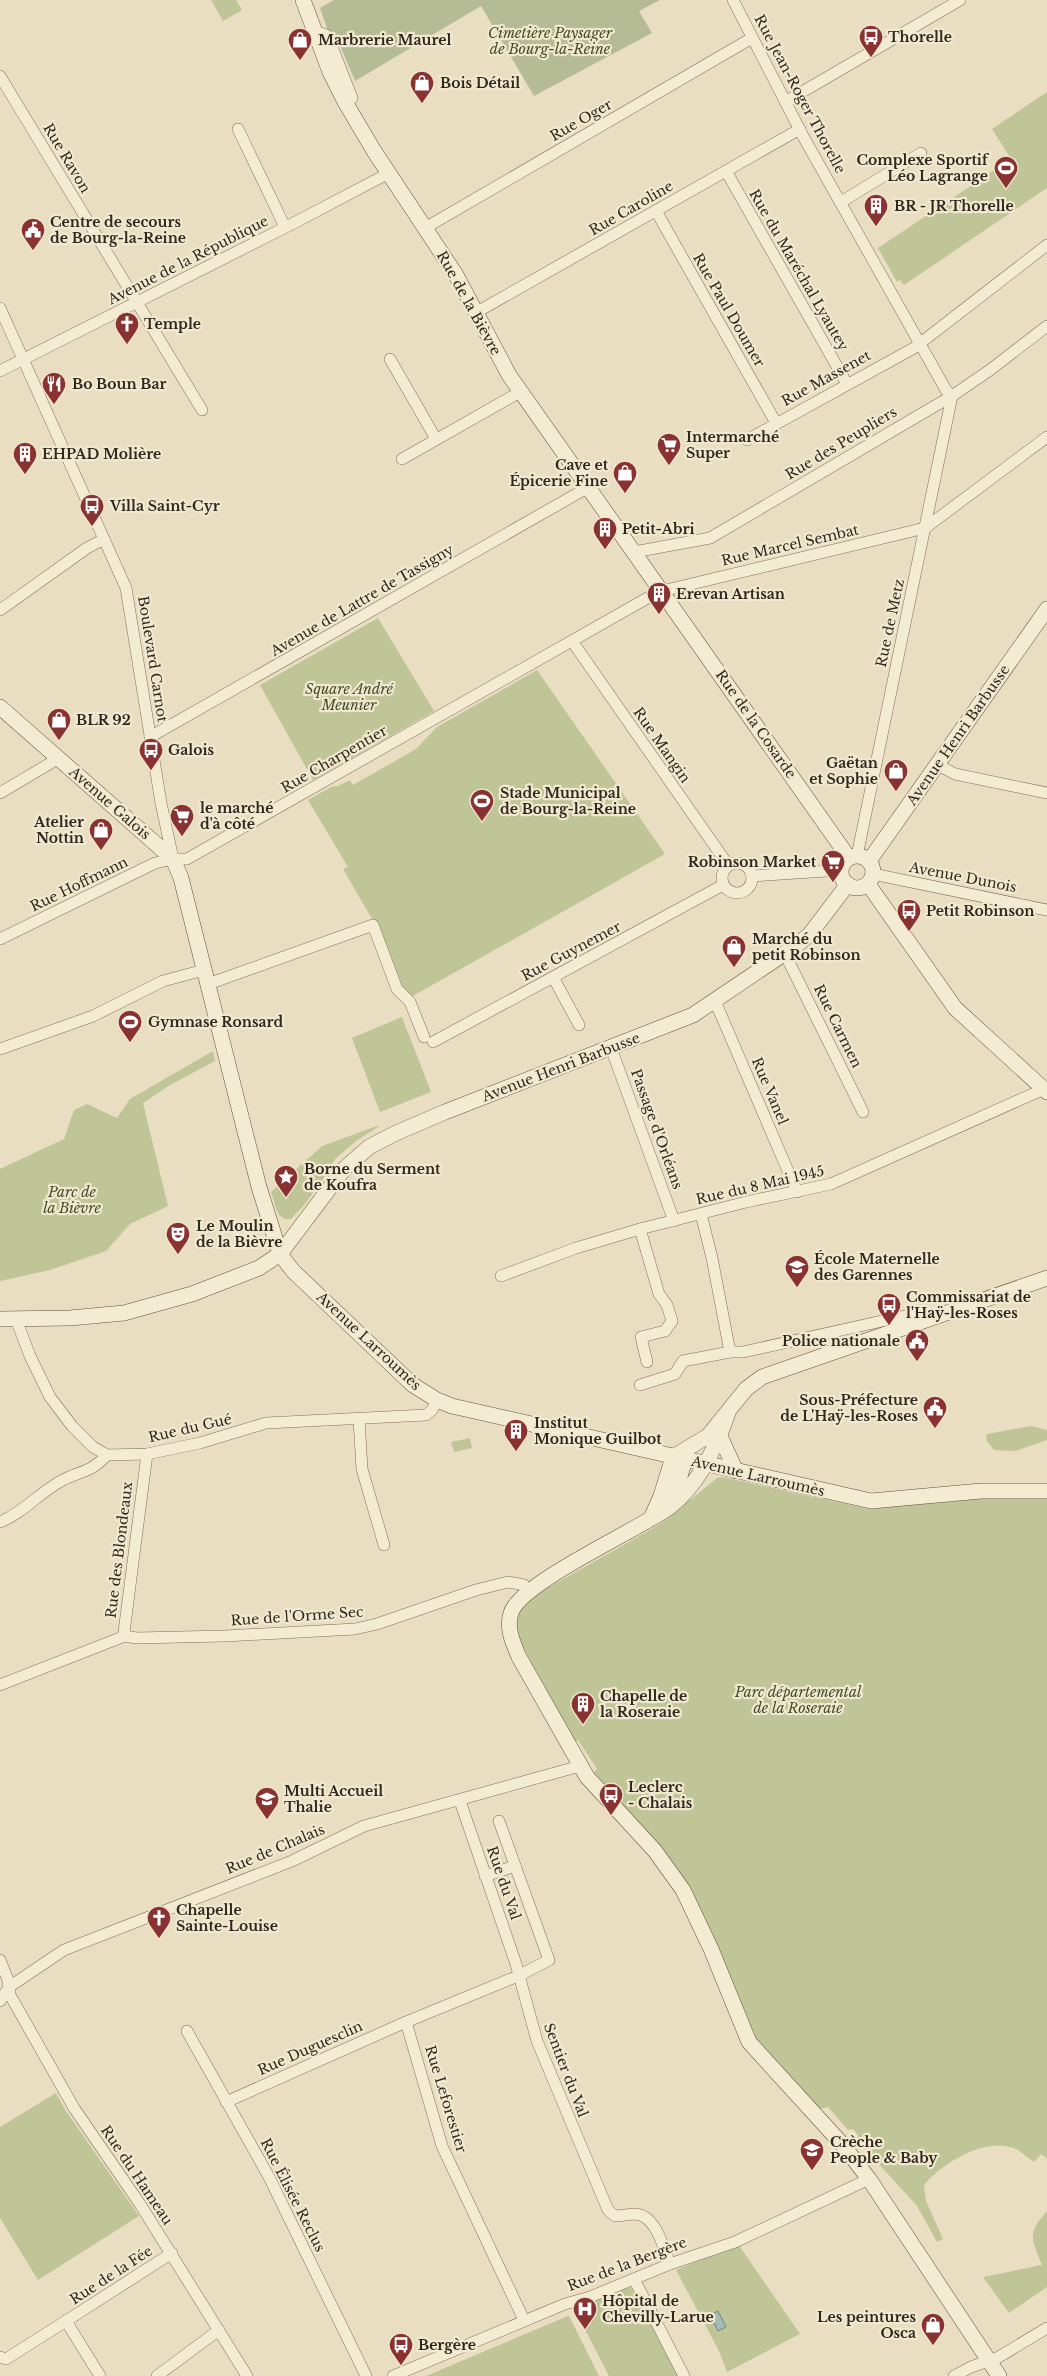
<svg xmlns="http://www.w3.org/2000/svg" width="1047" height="2376" viewBox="0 0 1047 2376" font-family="'Libre Baskerville',serif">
<rect width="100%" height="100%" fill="#e9dec1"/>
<g fill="#bfc597">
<path d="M211,0h25l6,10 -19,11z"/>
<path d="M1047,92v96l-143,97 -4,-5 -3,2 -19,-34 133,-89 -19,-30z"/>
<path d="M378,618l56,93 -121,69 -53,-95z"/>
<path d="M537,670l128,184 -254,143 -13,-13 -23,-60 -32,-55 5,-2 -40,-67 23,-13 7,-1 12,-6 3,5 63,-36 21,-22z"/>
<path d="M402,1017l29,75 -51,20 -28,-74z"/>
<path d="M213,1051l2,10 -45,24 -27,18 25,103 -38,18 -24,27 -56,19 -50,11v-112l64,-30 10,-29 13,-6 30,14 13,-19z"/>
<path d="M377,1126l1,1 -22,14 -21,18 -5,10 -25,35 -14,15c-16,2 -15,-16 -20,-27l51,-46z"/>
<path d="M1031,1426l16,4v10l-32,11 -21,-1 -8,-10 1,-6z"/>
<path d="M470,1438l2,10 -18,4 -3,-10z"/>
<path d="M723,1477l146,32 106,-11h72v661l-6,-5 -7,8c-6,-4 -13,-11 -20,-14 -29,-11 -72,15 -90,37l2,16 17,38 -6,3 -20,-36 -59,-65v-6l-5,-6 -5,1 -20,-23 -8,2 -60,-62 -8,-14 -38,-95 -120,-166 3,-3 -19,-29 -3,2 -59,-108 1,-21 16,-17 117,-66 18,-12 19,-19 3,1 27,-22z"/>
<path d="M56,2093l10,18 73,105 -101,64 -38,-62v-91z"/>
<path d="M1047,2211v76l-38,26 -26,-36 59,-12c-11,-27 -15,-31 5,-54z"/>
<path d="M738,2244l62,90 -73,38 -8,-21 -43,-81z"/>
<path d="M629,2287l3,2 49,87h-72l-35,-68z"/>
<path d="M569,2316l30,60h-173l142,-60z"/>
</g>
<path fill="#b5bb95" d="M334,0h326l-21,11 13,22 -118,63 -53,-90 -126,75 -19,-45 -7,-2 -9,-26z"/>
<path fill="#a3bcb5" stroke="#6c8882" d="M718,2311l8,16 -8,4 -8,-16z"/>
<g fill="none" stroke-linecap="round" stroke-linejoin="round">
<defs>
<g id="minor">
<path d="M733,0l71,138 142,252 6,6"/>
<path d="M314,31l12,4 3,4 23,59 -7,4"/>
<path d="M0,76l202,334"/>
<path d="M785,102l175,-102"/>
<path d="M238,129l47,98"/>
<path d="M726,171l121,213"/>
<path d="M841,202l80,-49"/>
<path d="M656,211l120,212"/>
<path d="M425,228l327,-190"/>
<path d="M0,308l126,280 35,215 12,56"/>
<path d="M477,312l323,-183"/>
<path d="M390,359l46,80"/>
<path d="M0,371l292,-147 97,-51"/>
<path d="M747,440l167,-92 133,-103"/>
<path d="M402,459l118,-67"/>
<path d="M634,552l76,-14 242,-142 38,-26 57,-44"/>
<path d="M0,610l87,-62 17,-9"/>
<path d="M572,641l156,224"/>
<path d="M150,737l437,-249"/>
<path d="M938,765l17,9 92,19"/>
<path d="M0,793l59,-35"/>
<path d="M857,856l95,-460"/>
<circle cx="737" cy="878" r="15"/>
<path d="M873,874l174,36"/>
<path d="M752,876l90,-6"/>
<path d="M0,939l155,-76 18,-4h14l464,-263 11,-5 263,-63 122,-91"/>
<path d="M785,954l78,158"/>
<path d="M553,977l26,48"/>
<path d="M208,984l165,-59 24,64 13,13 14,35"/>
<path d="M715,1001l82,191"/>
<path d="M433,1042l290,-157"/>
<path d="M611,1048l63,173"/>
<path d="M0,1049l93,-33 70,-35 41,-11"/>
<path d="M701,1214l11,44 18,94"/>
<path d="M640,1229l19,65 8,11 5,16 -7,10 -24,6 6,25"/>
<path d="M501,1276l75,-28 64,-19 106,-27 85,-18 213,-95"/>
<path d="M16,1319l14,37 20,41 22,29 21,21 14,8 40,-1 53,-11 66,-20 160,-8 6,-5 5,-10"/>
<path d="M640,1385l35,-11 8,-13 47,-9h13l166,-37 9,7"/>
<path d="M359,1419l3,50 22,76"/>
<path d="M0,1522c23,-9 39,-29 61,-41 20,-11 28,-7 46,-26"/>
<path d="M125,1636l11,2 89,-2 130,-7 22,-5 99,-34 32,-8 16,3"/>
<path d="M125,1636l-1,-4 23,-178"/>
<path d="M0,1685l125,-49"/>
<path d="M460,1801l56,163 21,77 71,169 7,6c6,0 13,-2 20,-2 21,1 28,33 35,50"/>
<path d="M499,1821l50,139 -31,16 -112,46 36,124 82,174"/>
<path d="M485,1876l30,-10"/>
<path d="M0,1960l8,20 2,15 64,113 66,96 107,172"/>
<path d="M0,2001l9,-14 55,-37 228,-89 72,-35 216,-60"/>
<path d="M187,2031l82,146 97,199"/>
<path d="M226,2102l180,-80"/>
<path d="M634,2279l50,97"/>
<path d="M66,2321l106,-68"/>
<path d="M0,2357l6,2 60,-38 34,55"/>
<path d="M157,2376l62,-46"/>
<path d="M393,2376l172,-72 25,-7 80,-33 65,-22 134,-63"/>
<path d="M954,2376l17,-9 26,-9 50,-30"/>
</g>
<g id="secondary">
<path d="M303,0l27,72 15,30 29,49 82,124 53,100 340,483"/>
<path d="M0,707l173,152 8,19 78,309 21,67 13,17 120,114 24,15 15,6 419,95 110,-10h66"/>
<circle cx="857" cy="872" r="16"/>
<path d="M869,861l178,-252"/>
<path d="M868,884l87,124 92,84"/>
<path d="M0,1319l70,-1 54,-5 68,-19 67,-26 21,-14 64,-85 25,-22 27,-14 49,-21 248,-97 104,-70 13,-11 38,-50"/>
<path d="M728,1413c-11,32 -29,71 -57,93 -30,23 -151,76 -160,107 -5,15 2,30 8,44l68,120 68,74 28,39 28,59 38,93 93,102 27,35 130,197"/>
<path d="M720,1436l16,35"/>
<path d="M673,1457l35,-21 38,-47 16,-12 285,-99"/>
<path d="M673,1501l12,-42"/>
<path d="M652,1516l9,-20 12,-39"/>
</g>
</defs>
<use href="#minor" stroke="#80705b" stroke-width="12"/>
<use href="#secondary" stroke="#62513e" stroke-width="16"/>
<use href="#minor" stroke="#f4ebd3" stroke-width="11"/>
<use href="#secondary" stroke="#f4ebd3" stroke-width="15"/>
</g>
<defs>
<symbol id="bus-pin" viewBox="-11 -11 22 30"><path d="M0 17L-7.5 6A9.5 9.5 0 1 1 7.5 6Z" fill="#893231" stroke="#f1e8d0"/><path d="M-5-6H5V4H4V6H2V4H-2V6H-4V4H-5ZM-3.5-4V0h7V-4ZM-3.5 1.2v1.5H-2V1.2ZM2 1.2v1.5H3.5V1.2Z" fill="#fff"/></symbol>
<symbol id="shop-pin" viewBox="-11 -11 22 30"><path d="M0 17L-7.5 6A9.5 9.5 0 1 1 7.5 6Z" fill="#893231" stroke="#f1e8d0"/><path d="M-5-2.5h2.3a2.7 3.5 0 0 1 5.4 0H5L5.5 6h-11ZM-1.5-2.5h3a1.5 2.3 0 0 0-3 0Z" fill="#fff"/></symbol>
<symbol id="stadium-pin" viewBox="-11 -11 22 30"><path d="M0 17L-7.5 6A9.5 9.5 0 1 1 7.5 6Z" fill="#893231" stroke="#f1e8d0"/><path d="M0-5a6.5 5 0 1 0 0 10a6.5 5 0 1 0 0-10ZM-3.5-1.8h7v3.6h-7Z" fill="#fff"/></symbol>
<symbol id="building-pin" viewBox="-11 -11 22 30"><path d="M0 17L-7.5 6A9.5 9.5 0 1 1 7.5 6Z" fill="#893231" stroke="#f1e8d0"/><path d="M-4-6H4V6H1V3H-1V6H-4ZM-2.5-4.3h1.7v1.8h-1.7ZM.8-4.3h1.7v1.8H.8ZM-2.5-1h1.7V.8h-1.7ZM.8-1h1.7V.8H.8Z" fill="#fff"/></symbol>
<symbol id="civic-pin" viewBox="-11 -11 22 30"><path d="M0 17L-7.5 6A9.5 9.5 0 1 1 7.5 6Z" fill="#893231" stroke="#f1e8d0"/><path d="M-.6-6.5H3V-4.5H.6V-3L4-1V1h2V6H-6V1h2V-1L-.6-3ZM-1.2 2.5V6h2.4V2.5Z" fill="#fff"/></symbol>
<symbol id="church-pin" viewBox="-11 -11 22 30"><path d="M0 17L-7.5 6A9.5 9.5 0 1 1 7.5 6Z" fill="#893231" stroke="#f1e8d0"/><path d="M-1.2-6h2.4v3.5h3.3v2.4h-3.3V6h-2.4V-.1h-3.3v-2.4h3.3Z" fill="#fff"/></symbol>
<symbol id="restaurant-pin" viewBox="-11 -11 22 30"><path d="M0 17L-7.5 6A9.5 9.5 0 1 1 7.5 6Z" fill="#893231" stroke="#f1e8d0"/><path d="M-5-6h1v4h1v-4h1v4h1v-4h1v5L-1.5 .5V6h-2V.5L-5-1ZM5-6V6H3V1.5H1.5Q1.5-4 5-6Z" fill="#fff"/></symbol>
<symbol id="supermarket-pin" viewBox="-11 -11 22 30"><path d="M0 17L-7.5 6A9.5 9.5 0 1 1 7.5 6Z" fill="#893231" stroke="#f1e8d0"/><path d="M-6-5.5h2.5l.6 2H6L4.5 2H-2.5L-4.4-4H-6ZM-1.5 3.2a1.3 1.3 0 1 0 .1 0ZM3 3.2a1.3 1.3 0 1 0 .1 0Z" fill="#fff"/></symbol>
<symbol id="sight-pin" viewBox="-11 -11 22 30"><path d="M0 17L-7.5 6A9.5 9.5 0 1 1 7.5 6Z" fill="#893231" stroke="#f1e8d0"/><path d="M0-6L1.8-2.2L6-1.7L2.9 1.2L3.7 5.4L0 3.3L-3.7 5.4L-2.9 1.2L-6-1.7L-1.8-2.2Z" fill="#fff"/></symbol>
<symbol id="theatre-pin" viewBox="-11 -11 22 30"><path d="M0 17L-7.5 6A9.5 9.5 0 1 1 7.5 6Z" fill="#893231" stroke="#f1e8d0"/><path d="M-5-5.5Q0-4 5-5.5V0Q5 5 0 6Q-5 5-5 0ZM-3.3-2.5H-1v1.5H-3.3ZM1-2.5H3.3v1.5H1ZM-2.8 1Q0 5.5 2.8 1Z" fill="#fff"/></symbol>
<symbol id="school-pin" viewBox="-11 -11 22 30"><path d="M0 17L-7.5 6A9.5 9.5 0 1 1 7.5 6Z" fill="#893231" stroke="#f1e8d0"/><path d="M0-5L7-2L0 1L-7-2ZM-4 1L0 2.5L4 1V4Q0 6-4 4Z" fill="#fff"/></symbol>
<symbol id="hospital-pin" viewBox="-11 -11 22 30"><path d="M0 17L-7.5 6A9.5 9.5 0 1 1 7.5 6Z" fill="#893231" stroke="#f1e8d0"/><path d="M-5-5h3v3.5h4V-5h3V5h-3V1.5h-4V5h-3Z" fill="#fff"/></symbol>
</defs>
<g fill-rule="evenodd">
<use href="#bus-pin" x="857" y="23" width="28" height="38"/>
<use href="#shop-pin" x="286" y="26" width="28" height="38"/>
<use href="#shop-pin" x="408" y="69" width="28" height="38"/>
<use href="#stadium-pin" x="992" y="154" width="28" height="38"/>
<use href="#building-pin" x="862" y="192" width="28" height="38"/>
<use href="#civic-pin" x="19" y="216" width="28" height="38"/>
<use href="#church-pin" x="113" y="310" width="28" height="38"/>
<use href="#restaurant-pin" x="40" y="370" width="28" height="38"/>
<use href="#supermarket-pin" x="655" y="431" width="28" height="38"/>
<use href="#building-pin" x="11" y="440" width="28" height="38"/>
<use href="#shop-pin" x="611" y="459" width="28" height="38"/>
<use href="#bus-pin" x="78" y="492" width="28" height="38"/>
<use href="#building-pin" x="591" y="515" width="28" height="38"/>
<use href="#building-pin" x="645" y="580" width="28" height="38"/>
<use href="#shop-pin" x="45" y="706" width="28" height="38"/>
<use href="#bus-pin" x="137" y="736" width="28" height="38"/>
<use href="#shop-pin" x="882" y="757" width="28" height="38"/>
<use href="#stadium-pin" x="468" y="787" width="28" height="38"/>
<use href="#supermarket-pin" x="168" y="802" width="28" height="38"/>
<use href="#shop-pin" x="87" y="816" width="28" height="38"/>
<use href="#supermarket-pin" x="819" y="848" width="28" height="38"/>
<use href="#bus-pin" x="895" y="897" width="28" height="38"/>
<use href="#shop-pin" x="720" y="933" width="28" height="38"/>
<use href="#stadium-pin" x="116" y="1008" width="28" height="38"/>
<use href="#sight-pin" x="272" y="1163" width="28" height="38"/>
<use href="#theatre-pin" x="164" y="1220" width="28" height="38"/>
<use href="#school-pin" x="783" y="1253" width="28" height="38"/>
<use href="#bus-pin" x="875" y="1291" width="28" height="38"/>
<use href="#civic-pin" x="903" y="1327" width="28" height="38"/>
<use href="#civic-pin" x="921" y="1394" width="28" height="38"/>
<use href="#building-pin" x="502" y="1417" width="28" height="38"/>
<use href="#building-pin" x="569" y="1690" width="28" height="38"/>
<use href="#bus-pin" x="597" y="1781" width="28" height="38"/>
<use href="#school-pin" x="253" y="1785" width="28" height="38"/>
<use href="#church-pin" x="145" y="1904" width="28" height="38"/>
<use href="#school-pin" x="798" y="2136" width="28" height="38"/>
<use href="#hospital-pin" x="571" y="2295" width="28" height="38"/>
<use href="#shop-pin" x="919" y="2311" width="28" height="38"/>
<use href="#bus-pin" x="387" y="2331" width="28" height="38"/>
</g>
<g text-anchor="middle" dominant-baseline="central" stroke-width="4.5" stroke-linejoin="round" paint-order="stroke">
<g font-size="14" font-style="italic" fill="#414c26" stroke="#f1e8d0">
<text x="550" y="33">Cimetière Paysager<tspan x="550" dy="16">de Bourg-la-Reine</tspan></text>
<text x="349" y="689">Square André<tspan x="349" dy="16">Meunier</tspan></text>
<text x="72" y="1192">Parc de<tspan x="72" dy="16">la Bièvre</tspan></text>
<text x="798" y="1692">Parc départemental<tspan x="798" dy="16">de la Roseraie</tspan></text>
</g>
<g font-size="14" font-weight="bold" fill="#31281d" stroke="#f1e8d0" text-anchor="start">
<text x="888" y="37">Thorelle</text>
<text x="318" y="40">Marbrerie Maurel</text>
<text x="440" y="83">Bois Détail</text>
<text x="988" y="160" text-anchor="end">Complexe Sportif<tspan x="988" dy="16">Léo Lagrange</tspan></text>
<text x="894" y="206">BR - JR Thorelle</text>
<text x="50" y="222">Centre de secours<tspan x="50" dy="16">de Bourg-la-Reine</tspan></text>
<text x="144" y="324">Temple</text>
<text x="72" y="384">Bo Boun Bar</text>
<text x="686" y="437">Intermarché<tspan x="686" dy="16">Super</tspan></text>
<text x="42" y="454">EHPAD Molière</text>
<text x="608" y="465" text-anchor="end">Cave et<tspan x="608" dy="16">Épicerie Fine</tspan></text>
<text x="110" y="506">Villa Saint-Cyr</text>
<text x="622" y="529">Petit-Abri</text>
<text x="676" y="594">Erevan Artisan</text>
<text x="76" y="720">BLR 92</text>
<text x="168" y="750">Galois</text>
<text x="878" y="763" text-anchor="end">Gaëtan<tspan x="878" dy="16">et Sophie</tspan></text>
<text x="500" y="793">Stade Municipal<tspan x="500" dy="16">de Bourg-la-Reine</tspan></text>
<text x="200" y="808">le marché<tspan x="200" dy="16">d'à côté</tspan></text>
<text x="84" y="822" text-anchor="end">Atelier<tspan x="84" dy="16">Nottin</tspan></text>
<text x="816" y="862" text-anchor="end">Robinson Market</text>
<text x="926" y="911">Petit Robinson</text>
<text x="752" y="939">Marché du<tspan x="752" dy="16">petit Robinson</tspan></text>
<text x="148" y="1022">Gymnase Ronsard</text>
<text x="304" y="1169">Borne du Serment<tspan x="304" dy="16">de Koufra</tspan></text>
<text x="196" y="1226">Le Moulin<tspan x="196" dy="16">de la Bièvre</tspan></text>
<text x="814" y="1259">École Maternelle<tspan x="814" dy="16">des Garennes</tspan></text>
<text x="906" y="1297">Commissariat de<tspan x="906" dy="16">l'Haÿ-les-Roses</tspan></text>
<text x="900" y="1341" text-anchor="end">Police nationale</text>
<text x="918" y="1400" text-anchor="end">Sous-Préfecture<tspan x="918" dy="16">de L'Haÿ-les-Roses</tspan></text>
<text x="534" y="1423">Institut<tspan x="534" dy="16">Monique Guilbot</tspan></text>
<text x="600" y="1696">Chapelle de<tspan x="600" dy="16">la Roseraie</tspan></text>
<text x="628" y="1787">Leclerc<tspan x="628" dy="16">- Chalais</tspan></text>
<text x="284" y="1791">Multi Accueil<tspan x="284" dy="16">Thalie</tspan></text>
<text x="176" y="1910">Chapelle<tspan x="176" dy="16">Sainte-Louise</tspan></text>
<text x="830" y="2142">Crèche<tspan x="830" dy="16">People &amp; Baby</tspan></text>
<text x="602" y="2301">Hôpital de<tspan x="602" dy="16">Chevilly-Larue</tspan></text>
<text x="916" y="2317" text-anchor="end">Les peintures<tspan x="916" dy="16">Osca</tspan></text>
<text x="418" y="2345">Bergère</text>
</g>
<g font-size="14" fill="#31281d" stroke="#f1e8d0">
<text transform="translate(800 94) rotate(62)">Rue Jean-Roger Thorelle</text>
<text transform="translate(581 120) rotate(-30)">Rue Oger</text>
<text transform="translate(67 158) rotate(59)">Rue Ravon</text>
<text transform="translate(631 208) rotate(-30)">Rue Caroline</text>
<text transform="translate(188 260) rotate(-27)">Avenue de la République</text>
<text transform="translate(799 270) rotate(60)">Rue du Maréchal Lyautey</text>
<text transform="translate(469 303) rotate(61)">Rue de la Bièvre</text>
<text transform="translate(729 310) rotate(60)">Rue Paul Doumer</text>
<text transform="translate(826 378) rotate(-29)">Rue Massenet</text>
<text transform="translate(841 443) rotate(-31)">Rue des Peupliers</text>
<text transform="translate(790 545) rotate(-13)">Rue Marcel Sembat</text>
<text transform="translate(362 600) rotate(-30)">Avenue de Lattre de Tassigny</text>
<text transform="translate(890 623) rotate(-78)">Rue de Metz</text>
<text transform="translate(153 659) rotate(81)">Boulevard Carnot</text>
<text transform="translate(756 724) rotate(55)">Rue de la Cosarde</text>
<text transform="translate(958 735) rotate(-55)">Avenue Henri Barbusse</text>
<text transform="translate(662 745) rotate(55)">Rue Mangin</text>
<text transform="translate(334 759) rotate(-30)">Rue Charpentier</text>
<text transform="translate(110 803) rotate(41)">Avenue Galois</text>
<text transform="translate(963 877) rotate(11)">Avenue Dunois</text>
<text transform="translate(79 884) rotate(-26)">Rue Hoffmann</text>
<text transform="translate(571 951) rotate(-28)">Rue Guynemer</text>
<text transform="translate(838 1026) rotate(64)">Rue Carmen</text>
<text transform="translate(561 1067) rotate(-21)">Avenue Henri Barbusse</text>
<text transform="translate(770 1091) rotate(67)">Rue Vanel</text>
<text transform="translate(657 1129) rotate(70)">Passage d'Orléans</text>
<text transform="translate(760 1185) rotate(-13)">Rue du 8 Mai 1945</text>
<text transform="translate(369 1341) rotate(43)">Avenue Larroumès</text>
<text transform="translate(190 1428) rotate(-13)">Rue du Gué</text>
<text transform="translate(758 1476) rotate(13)">Avenue Larroumès</text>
<text transform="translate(119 1550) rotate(-83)">Rue des Blondeaux</text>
<text transform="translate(297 1616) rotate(-4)">Rue de l'Orme Sec</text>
<text transform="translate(275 1849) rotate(-23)">Rue de Chalais</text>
<text transform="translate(504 1883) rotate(71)">Rue du Val</text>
<text transform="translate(310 2048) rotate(-24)">Rue Duguesclin</text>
<text transform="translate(566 2070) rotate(69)">Sentier du Val</text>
<text transform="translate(446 2099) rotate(73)">Rue Leforestier</text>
<text transform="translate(137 2175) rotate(56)">Rue du Hameau</text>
<text transform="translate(293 2195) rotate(63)">Rue Élisée Reclus</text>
<text transform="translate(627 2264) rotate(-21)">Rue de la Bergère</text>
<text transform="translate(111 2275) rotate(-33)">Rue de la Fée</text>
</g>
</g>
</svg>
